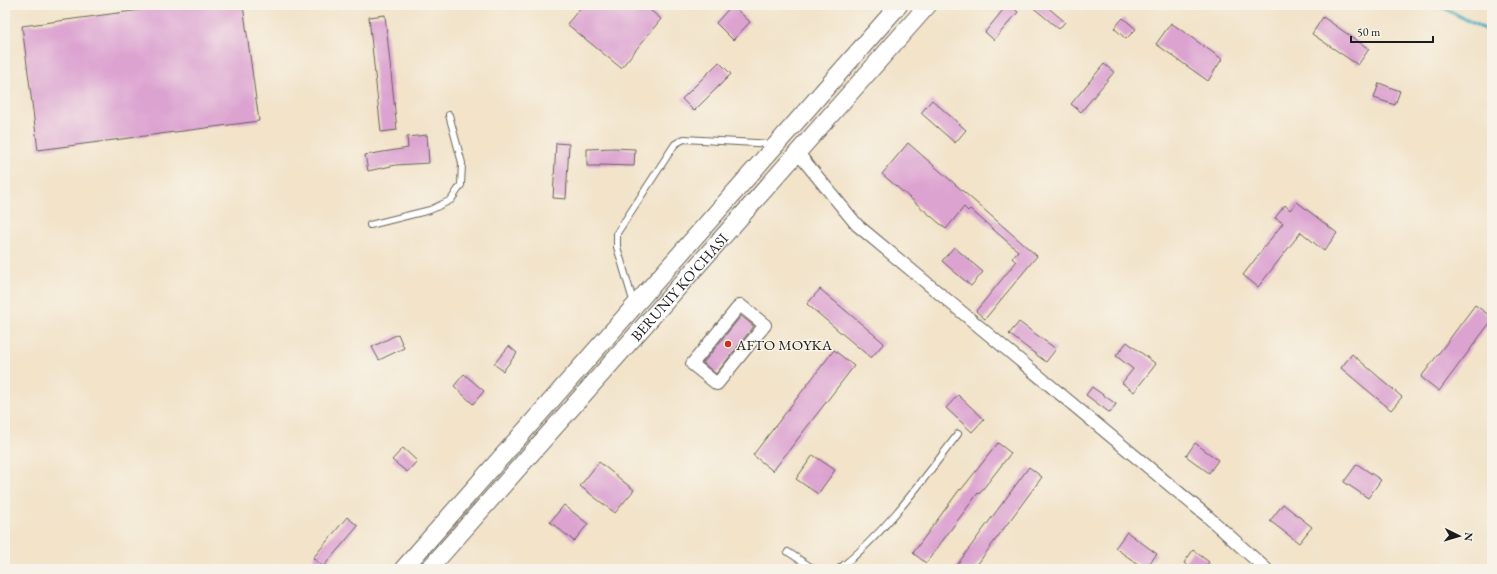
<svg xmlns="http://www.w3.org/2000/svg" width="1497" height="574" viewBox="0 0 1497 574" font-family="'EB Garamond',serif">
<rect width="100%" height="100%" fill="#f7f3e8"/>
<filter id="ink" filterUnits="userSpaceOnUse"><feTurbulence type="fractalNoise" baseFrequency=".025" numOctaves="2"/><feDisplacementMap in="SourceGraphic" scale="8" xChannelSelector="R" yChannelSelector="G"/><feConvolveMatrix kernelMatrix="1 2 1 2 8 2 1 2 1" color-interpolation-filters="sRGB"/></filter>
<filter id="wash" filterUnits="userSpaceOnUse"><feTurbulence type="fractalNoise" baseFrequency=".012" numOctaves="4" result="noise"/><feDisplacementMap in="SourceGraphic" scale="16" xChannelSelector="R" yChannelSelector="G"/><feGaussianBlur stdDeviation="0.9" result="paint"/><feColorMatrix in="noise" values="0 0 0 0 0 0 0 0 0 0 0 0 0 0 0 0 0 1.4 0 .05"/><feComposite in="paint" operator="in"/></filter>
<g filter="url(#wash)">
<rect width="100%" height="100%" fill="#f2e3c9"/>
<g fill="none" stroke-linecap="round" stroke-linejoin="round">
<path stroke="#42adc0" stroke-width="3.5" d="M1438,5l54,28"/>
</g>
<g id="blocks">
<g fill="#dca3d1">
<path d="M177,5h66l16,116 -221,29 -16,-124z"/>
<path d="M583,5h61l17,14 -40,49 -54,-44z"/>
<path d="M732,5l18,17 -17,18 -17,-17z"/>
<path d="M1007,5h3l8,7 -24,28 -9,-8z"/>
<path d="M1030,5h15l20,17 -6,7z"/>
<path d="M385,15l12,115 -16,2 -12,-115z"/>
<path d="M1323,17l46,32 -11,16 -46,-31z"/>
<path d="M1123,18l13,11 -10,10 -12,-11z"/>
<path d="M1171,23l51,36 -14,22 -52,-37z"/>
<path d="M719,62l12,12 -37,37 -12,-12z"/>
<path d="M1104,64l10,8 -33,40 -10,-8z"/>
<path d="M1379,83l21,8 -5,14 -21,-7z"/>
<path d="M932,100l34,30 -11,13 -34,-30z"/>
<path d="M427,135l2,28 -33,2 -28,6 -3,-16 43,-7 -1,-11z"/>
<path d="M556,143l13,1 -3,55 -13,-1z"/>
<path d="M908,143l129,113 -52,63 -9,-8 40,-49 -4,-4 6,-7 -48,-42 -2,2 -4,-4 -18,22 -64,-55z"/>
<path d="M614,148l21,1 -1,17 -34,-1v1h-13v-17z"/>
<path d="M1297,202l40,31 -13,18 -23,-19 -43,55 -15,-12 40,-52 -8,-5 10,-13 5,5z"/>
<path d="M954,247l29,25 -12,14 -29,-25z"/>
<path d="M820,289l64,54 -13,15 -64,-54z"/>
<path d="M1475,305l17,12v3l-53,71 -18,-14z"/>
<path d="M741,316l13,10 -38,48 -13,-11z"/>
<path d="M1019,322l37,27 -10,13 -37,-28z"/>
<path d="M398,334l6,14 -25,12 -7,-13z"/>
<path d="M1127,342l29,22 -22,28 -12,-9 11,-14 -17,-13z"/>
<path d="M509,346l8,7 -14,18 -9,-7z"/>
<path d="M834,350l20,16 -81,105 -20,-16z"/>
<path d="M1352,354l50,43 -11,13 -50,-42z"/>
<path d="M464,374l20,17 -11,13 -19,-18z"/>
<path d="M1092,387l24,17 -6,9 -24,-18z"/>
<path d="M958,395l26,24 -12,13 -26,-24z"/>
<path d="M998,443l13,10 -32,41 -1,-1 -52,70 -13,-10 47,-64 1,1z"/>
<path d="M1195,443l23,17 -9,13 -23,-17z"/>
<path d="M403,448l14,13 -10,11 -15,-12z"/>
<path d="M813,455l22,15 -17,24 -22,-15z"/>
<path d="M599,462l35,28 -19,23 -35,-27z"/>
<path d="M1357,464l24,16 -13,18 -24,-16z"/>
<path d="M1029,467l13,10 -54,73 -14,19h-20z"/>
<path d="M1283,504l29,23 -13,16 -29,-22z"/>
<path d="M564,505l24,19 -14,17 -24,-19z"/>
<path d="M347,517l11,9 -35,41 -10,-9z"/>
<path d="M1127,532l30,22 -12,15 -30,-21z"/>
<path d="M1193,550l16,12 -5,7h-12l-8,-6z"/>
</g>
</g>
</g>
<g filter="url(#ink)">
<use href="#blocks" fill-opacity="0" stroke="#676259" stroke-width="1"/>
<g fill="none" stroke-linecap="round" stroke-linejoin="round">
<defs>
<g id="service">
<path d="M370,225l60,-15 21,-10 10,-15 1,-22 -13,-48"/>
<path d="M634,304l-17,-57v-14l58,-89 9,-5 89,5"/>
<path d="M788,552l26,17"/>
<path d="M839,569c47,-37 83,-88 119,-135"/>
</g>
<g id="minor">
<path d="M797,152l60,73 350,291 59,53"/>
<path d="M740,305l25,20 -48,59 -25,-20z"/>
</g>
<g id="secondary">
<path d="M403,569l496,-564"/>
<path id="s1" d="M429,569l499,-564"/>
</g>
</defs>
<use href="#service" stroke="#676259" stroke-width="8"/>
<use href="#minor" stroke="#676259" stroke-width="14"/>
<use href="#secondary" stroke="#676259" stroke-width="19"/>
<use href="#service" stroke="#fff" stroke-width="6"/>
<use href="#minor" stroke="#fff" stroke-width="12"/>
<use href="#secondary" stroke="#fff" stroke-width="17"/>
</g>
</g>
<circle fill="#c8321e" stroke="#f7f3e8" stroke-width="1.5" cx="728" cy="344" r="4"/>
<g text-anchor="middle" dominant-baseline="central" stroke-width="3" stroke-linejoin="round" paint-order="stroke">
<g font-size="15" fill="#1c1c1c" stroke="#f7f3e8">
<text stroke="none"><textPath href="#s1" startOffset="377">BERUNIY KO'CHASI</textPath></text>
</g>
<g font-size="15" fill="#1c1c1c" stroke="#f7f3e8" text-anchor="start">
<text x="736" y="344">AFTO MOYKA</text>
</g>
</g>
<rect width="1497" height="574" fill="none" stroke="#f7f3e8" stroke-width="20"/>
<g transform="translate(1459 536) rotate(95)" stroke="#f7f3e8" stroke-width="3" paint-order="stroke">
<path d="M0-3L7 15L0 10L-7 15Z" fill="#1c1c1c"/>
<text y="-6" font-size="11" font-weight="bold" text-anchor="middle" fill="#1c1c1c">N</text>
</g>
<path d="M1351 36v6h82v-6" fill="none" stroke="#1c1c1c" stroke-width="2"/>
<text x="1357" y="36" font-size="12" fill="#1c1c1c" stroke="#f7f3e8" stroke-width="3" paint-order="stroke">50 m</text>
</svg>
